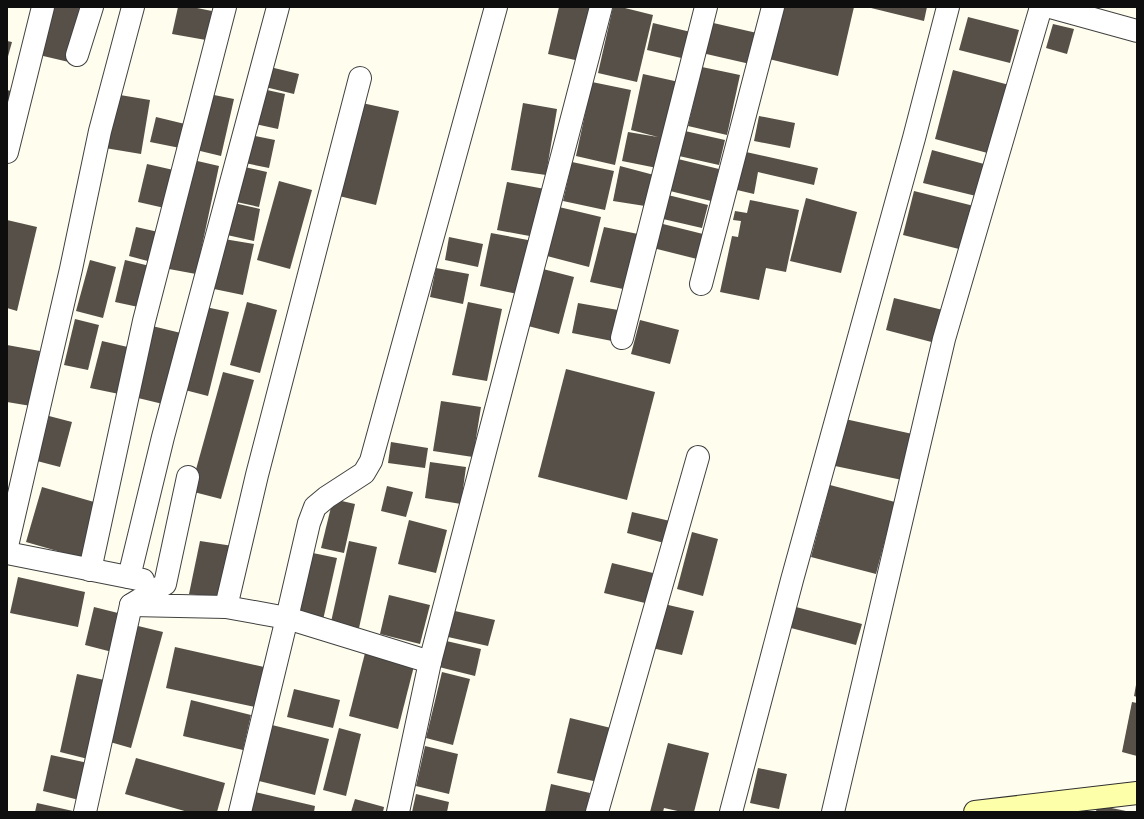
<svg xmlns="http://www.w3.org/2000/svg" width="1144" height="819" viewBox="0 0 1144 819" font-family="'Crimson Pro',serif">
<rect width="100%" height="100%" fill="#fffeee"/>
<g fill="#575049">
<path d="M50,7h36l-13,56 -34,-8z"/>
<path d="M178,7h14l20,4 -6,29 -34,-6z"/>
<path d="M559,7h38l-13,55 -36,-8z"/>
<path d="M613,7h8l32,8 -16,67 -39,-9z"/>
<path d="M782,7h72l-16,69 -69,-17z"/>
<path d="M871,7h56l-3,14 -53,-13z"/>
<path d="M968,17l51,13 -9,33 -51,-13z"/>
<path d="M709,22l48,11 -7,31 -48,-11z"/>
<path d="M653,23l42,10 -5,27 -43,-10z"/>
<path d="M1053,24l21,5 -7,25 -21,-6z"/>
<path d="M7,41l5,1 -5,18z"/>
<path d="M270,67l29,7 -5,20 -29,-7z"/>
<path d="M702,67l38,8 -13,60 -39,-9z"/>
<path d="M953,70l60,16 -18,69 -60,-16z"/>
<path d="M643,74l36,8 -22,86 -35,-7 6,-29 30,5 -27,-7z"/>
<path d="M592,82l39,8 -16,75 -39,-9z"/>
<path d="M258,88l27,6 -7,35 -28,-6z"/>
<path d="M7,90l4,1 -4,23z"/>
<path d="M204,93l30,6 -13,57 -29,-7z"/>
<path d="M114,94l36,6 -9,54 -36,-6z"/>
<path d="M362,103l37,8 -23,94 -37,-9z"/>
<path d="M523,103l34,6 -11,66 -35,-5z"/>
<path d="M759,116l36,7 -5,25 -36,-7z"/>
<path d="M156,117l29,7 -5,24 -30,-6z"/>
<path d="M685,131l40,9 -6,25 -40,-9z"/>
<path d="M251,135l24,5 -6,28 -24,-5z"/>
<path d="M932,150l52,14 -8,32 -53,-13z"/>
<path d="M746,152l72,16 -4,17 -56,-13 -4,22 -17,-4z"/>
<path d="M678,159l41,10 -8,32 -41,-10z"/>
<path d="M193,160l26,6 -23,108 -27,-5z"/>
<path d="M572,162l42,9 -9,39 -42,-9z"/>
<path d="M147,164l31,7 -9,38 -31,-7z"/>
<path d="M240,166l27,6 -8,35 -27,-6z"/>
<path d="M620,166l34,9 -9,31 -32,-5z"/>
<path d="M279,181l33,9 -22,79 -33,-9z"/>
<path d="M507,182l38,7 -10,48 -38,-7z"/>
<path d="M914,191l60,15 -11,44 -60,-15z"/>
<path d="M668,195l40,10 -6,23 -39,-9z"/>
<path d="M806,198l51,14 -16,61 -51,-12z"/>
<path d="M750,200l49,10 -13,62 -20,-4 -7,32 -39,-8 12,-56 6,1 3,-16 -8,-1 2,-9 12,2z"/>
<path d="M234,203l26,6 -6,32 -27,-6z"/>
<path d="M559,207l42,10 -12,50 -42,-11z"/>
<path d="M7,220l30,7 -20,84 -10,-3z"/>
<path d="M659,223l44,11 -6,25 -44,-11z"/>
<path d="M136,227l27,6 -8,30 -26,-7z"/>
<path d="M604,227l34,7 -15,55 -33,-7z"/>
<path d="M491,233l42,8 -11,54 -42,-9z"/>
<path d="M449,237l34,7 -5,23 -33,-7z"/>
<path d="M224,239l30,5 -11,51 -29,-6z"/>
<path d="M90,260l26,7 -13,51 -27,-7z"/>
<path d="M125,260l29,7 -11,41 -28,-6z"/>
<path d="M436,268l33,6 -6,30 -33,-7z"/>
<path d="M543,269l31,8 -15,57 -31,-8z"/>
<path d="M894,298l53,13 -8,33 -53,-14z"/>
<path d="M247,302l30,8 -17,63 -30,-8z"/>
<path d="M468,302l34,7 -15,72 -35,-6z"/>
<path d="M578,303l40,7 -6,31 -40,-8z"/>
<path d="M201,306l28,6 -21,84 -27,-7z"/>
<path d="M75,319l24,6 -11,45 -24,-5z"/>
<path d="M640,320l39,10 -9,34 -39,-10z"/>
<path d="M148,325l33,8 -14,72 -29,-7z"/>
<path d="M102,341l30,7 -13,46 -29,-6z"/>
<path d="M7,345l33,6 -9,55 -24,-4z"/>
<path d="M566,369l89,23 -28,108 -89,-23z"/>
<path d="M223,372l31,8 -33,119 -31,-8z"/>
<path d="M441,401l40,6 -8,50 -40,-6z"/>
<path d="M49,416l23,6 -12,45 -23,-6z"/>
<path d="M845,419l72,16 -10,46 -72,-15z"/>
<path d="M391,442l37,6 -3,20 -37,-5z"/>
<path d="M430,462l36,5 -5,37 -36,-6z"/>
<path d="M830,485l65,17 -19,72 -65,-17z"/>
<path d="M387,486l26,6 -7,25 -25,-6z"/>
<path d="M42,487l59,17 -16,55 -59,-17z"/>
<path d="M333,499l22,5 -11,49 -23,-5z"/>
<path d="M632,512l38,9 -6,22 -37,-10z"/>
<path d="M409,520l38,10 -11,43 -38,-9z"/>
<path d="M692,532l26,7 -15,57 -26,-7z"/>
<path d="M200,541l33,5 -11,52 -33,-4z"/>
<path d="M349,541l28,6 -18,81 -28,-6z"/>
<path d="M308,552l29,6 -14,62 -29,-7z"/>
<path d="M612,563l41,10 -8,30 -41,-10z"/>
<path d="M18,577l67,15 -7,35 -68,-14z"/>
<path d="M389,595l41,10 -10,39 -40,-10z"/>
<path d="M664,604l30,7 -12,44 -30,-7z"/>
<path d="M94,607l32,8 -10,38 -31,-8z"/>
<path d="M796,607l66,17 -6,21 -65,-17z"/>
<path d="M455,611l40,9 -7,26 -40,-9z"/>
<path d="M134,625l29,7 -32,116 -28,-8z"/>
<path d="M442,640l39,9 -6,27 -40,-10z"/>
<path d="M175,647l89,20 -9,40 -89,-19z"/>
<path d="M365,653l49,13 -16,63 -49,-13z"/>
<path d="M442,672l28,7 -17,66 -27,-7z"/>
<path d="M77,674l32,7 -17,79 -32,-8z"/>
<path d="M1136,685h1v12l-3,-1z"/>
<path d="M294,689l46,11 -7,28 -46,-11z"/>
<path d="M191,700l60,15 -8,35 -60,-14z"/>
<path d="M1132,702l5,1v53l-15,-4z"/>
<path d="M570,718l41,10 -13,54 -41,-9z"/>
<path d="M272,725l57,14 -14,56 -56,-14z"/>
<path d="M339,728l22,6 -15,62 -23,-6z"/>
<path d="M668,743l41,10 -15,59h-12l-18,-4 -1,4h-13z"/>
<path d="M425,746l33,8 -9,40 -33,-8z"/>
<path d="M51,755l37,8 -9,37 -36,-9z"/>
<path d="M136,758l89,25 -8,29h-29l-63,-18z"/>
<path d="M758,768l29,6 -8,35 -29,-6z"/>
<path d="M551,784l39,9 -4,19h-41z"/>
<path d="M255,792l60,14 -1,6h-64z"/>
<path d="M416,794l33,8 -2,10h-35z"/>
<path d="M355,799l29,8 -1,5h-32z"/>
<path d="M37,803l36,8v1h-38z"/>
<path d="M1097,805l29,6v1h-30z"/>
</g>
<g fill="none" stroke-linecap="round" stroke-linejoin="round">
<defs>
<g id="street">
<path d="M1050,7l87,24"/>
<path d="M77,55l15,-48"/>
<path d="M7,152l36,-145"/>
<path d="M701,284l72,-277"/>
<path d="M622,338l84,-331"/>
<path d="M188,477l-23,107 -34,21 95,2 61,11 143,44"/>
<path d="M7,546l64,-277 29,-138 33,-124"/>
<path d="M7,553l136,27"/>
<path d="M90,570l54,-249 81,-314"/>
<path d="M129,577l34,-140 115,-430"/>
<path d="M226,607l31,-132 103,-397"/>
<path d="M85,812l46,-207"/>
<path d="M240,812l47,-194 22,-95 6,-16 12,-10 37,-24 7,-12 125,-454"/>
<path d="M398,812l32,-150 171,-655"/>
<path d="M597,812l101,-355"/>
<path d="M731,812l61,-232 122,-442 34,-131"/>
<path d="M833,812l111,-473 97,-332"/>
</g>
<path id="secondary" d="M975,812l162,-19"/>
</defs>
<use href="#street" stroke="#414141" stroke-width="24"/>
<use href="#secondary" stroke="#303030" stroke-width="24"/>
<use href="#street" stroke="#fff" stroke-width="22"/>
<use href="#secondary" stroke="#fdffa9" stroke-width="22"/>
</g>
<rect width="1144" height="819" fill="none" stroke="#0e0e0e" stroke-width="16"/>
</svg>
